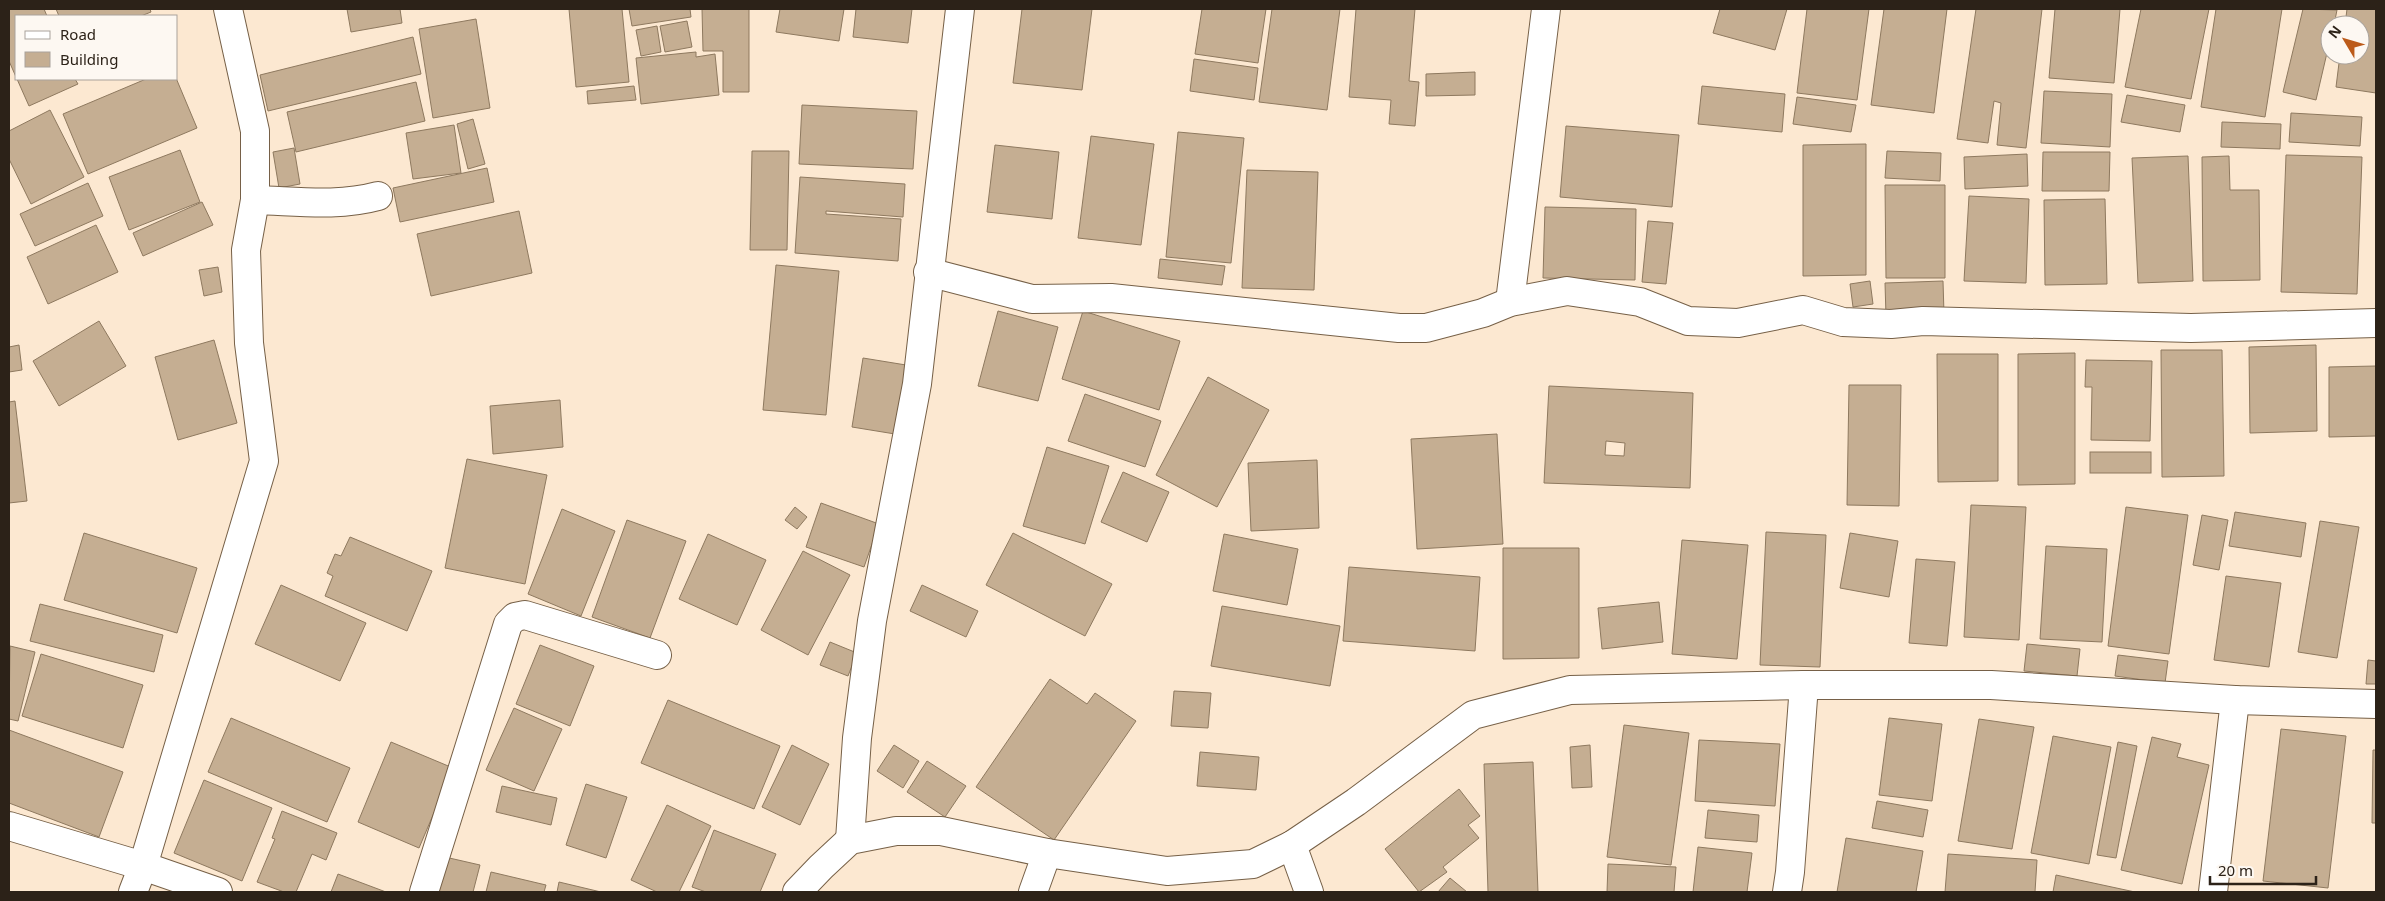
<svg xmlns="http://www.w3.org/2000/svg" width="2385" height="901" viewBox="0 0 2385 901" font-family="'Noto Sans',sans-serif">
<rect width="100%" height="100%" fill="#fce8d1"/>
<g fill="#c5ae92" stroke="#8e795f" fill-rule="evenodd">
<path d="M9,9h35l3,7h-31v61l-7,-16z"/>
<path d="M56,9h94l1,3 -10,4h-82z"/>
<path d="M347,9h53l2,14 -51,9z"/>
<path d="M569,9h53l7,73 -53,5z"/>
<path d="M629,9h61l1,8 -59,9z"/>
<path d="M702,9h47v83h-26v-41h-20z"/>
<path d="M780,9h64l-5,32 -63,-9z"/>
<path d="M856,9h56l-4,34 -55,-6z"/>
<path d="M1022,9h70l-10,81 -69,-7z"/>
<path d="M1202,9h64l-8,54 -63,-9z"/>
<path d="M1272,9h68l-13,101 -68,-8z"/>
<path d="M1356,9h59l-6,72 10,1 -4,44 -26,-2 2,-24 -42,-3z"/>
<path d="M1720,9h67l-12,41 -62,-17z"/>
<path d="M1807,9h62l-12,91 -60,-7z"/>
<path d="M1884,9h63l-13,104 -63,-8z"/>
<path d="M1976,9h66l-16,139 -29,-3 4,-42 -7,-2 -6,42 -31,-4z"/>
<path d="M2055,9h65l-6,74 -65,-5z"/>
<path d="M2141,9h68l-18,90 -66,-12z"/>
<path d="M2216,9h66l-17,108 -64,-10z"/>
<path d="M2303,9l34,1 -3,15h-4v15l-14,60 -33,-8z"/>
<path d="M2347,9h29v84l-40,-6 4,-32h20v-30h-15z"/>
<path d="M476,19l14,89 -57,10 -14,-89z"/>
<path d="M687,21l5,26 -27,5 -5,-26z"/>
<path d="M657,26l4,26 -20,4 -5,-26z"/>
<path d="M413,37l8,37 -153,37 -8,-36z"/>
<path d="M696,52v5l19,-3 4,41 -78,9 -5,-46z"/>
<path d="M1194,59l64,9 -4,32 -64,-9z"/>
<path d="M1475,72v23l-49,1v-22z"/>
<path d="M176,78l21,50 -109,46 -25,-60 83,-35z"/>
<path d="M17,79h58l3,5 -49,22z"/>
<path d="M416,82l9,39 -129,31 -9,-40z"/>
<path d="M634,86l2,14 -48,4 -1,-13z"/>
<path d="M1702,86l83,8 -3,38 -84,-8z"/>
<path d="M2044,91l68,3 -2,53 -69,-4z"/>
<path d="M2127,95l58,10 -5,27 -59,-10z"/>
<path d="M1797,97l59,8 -5,27 -58,-8z"/>
<path d="M802,105l115,6 -4,58 -114,-5z"/>
<path d="M50,110l34,67 -53,27 -22,-45v-28z"/>
<path d="M2291,113l71,4 -2,29 -71,-4z"/>
<path d="M473,119l12,45 -17,5 -11,-45z"/>
<path d="M2222,122l59,2 -1,25 -59,-2z"/>
<path d="M454,125l7,48 -48,6 -7,-46z"/>
<path d="M1566,126l113,9 -7,72 -112,-10z"/>
<path d="M1178,132l66,6 -13,125 -65,-6z"/>
<path d="M1091,136l63,8 -13,101 -63,-7z"/>
<path d="M1866,144v131l-63,1v-131z"/>
<path d="M995,145l64,7 -7,67 -65,-7z"/>
<path d="M294,148l6,36 -21,4 -6,-36z"/>
<path d="M180,150l20,52 -71,28 -20,-53z"/>
<path d="M752,151h37l-2,99h-37z"/>
<path d="M1887,151l54,2 -1,28 -55,-3z"/>
<path d="M2043,152h67l-1,39h-67z"/>
<path d="M2027,154l1,32 -63,3 -1,-32z"/>
<path d="M2286,155l76,2 -5,137 -76,-2z"/>
<path d="M2188,156l5,125 -55,2 -6,-125z"/>
<path d="M2229,156l1,34h29l1,90 -57,1 -1,-124z"/>
<path d="M487,168l7,34 -94,20 -7,-34z"/>
<path d="M1247,170l71,2 -4,118 -72,-2z"/>
<path d="M800,177l105,7 -2,33 -77,-6v3l75,5 -3,42 -103,-8z"/>
<path d="M88,183l15,33 -68,30 -15,-32z"/>
<path d="M1885,185h60v93h-59z"/>
<path d="M1969,196l60,3 -3,84 -62,-2z"/>
<path d="M2105,199l2,85 -62,1 -1,-85z"/>
<path d="M202,202l11,23 -70,31 -10,-23z"/>
<path d="M1545,207l91,2 -1,71 -92,-2z"/>
<path d="M519,211l13,62 -101,23 -14,-62z"/>
<path d="M1648,221l25,2 -7,61 -24,-2z"/>
<path d="M96,225l22,47 -70,32 -21,-47z"/>
<path d="M1160,259l65,7 -3,19 -64,-7z"/>
<path d="M776,265l63,6 -13,144 -63,-5z"/>
<path d="M218,267l4,25 -18,4 -5,-26z"/>
<path d="M1870,281l3,23 -20,3 -3,-23z"/>
<path d="M1943,281l1,33 -58,2 -1,-33z"/>
<path d="M998,311l60,16 -20,74 -60,-15z"/>
<path d="M1083,311l97,30 -21,69 -97,-31z"/>
<path d="M99,321l27,45 -67,40 -26,-45z"/>
<path d="M214,340l23,83 -59,17 -23,-83z"/>
<path d="M19,345l3,25 -13,2v-25z"/>
<path d="M2316,345l1,86 -67,2 -1,-86z"/>
<path d="M2161,350h61l2,126 -62,1z"/>
<path d="M2075,353v131l-57,1v-131z"/>
<path d="M1937,354h61v127l-60,1z"/>
<path d="M863,358l43,7 -11,69 -43,-7z"/>
<path d="M2086,360l66,1 -2,80 -59,-1 1,-53h-7z"/>
<path d="M2376,366v70l-47,1v-70z"/>
<path d="M1208,377l61,33 -52,97 -61,-32z"/>
<path d="M1849,385h52l-2,121 -52,-1z"/>
<path d="M1549,386l144,7 -3,95 -146,-5zM1606,441l19,2 -1,13 -19,-1z"/>
<path d="M1085,394l76,27 -16,46 -77,-26z"/>
<path d="M560,400l3,47 -70,7 -3,-48z"/>
<path d="M15,401l12,100 -18,2v-101z"/>
<path d="M1497,434l6,110 -86,5 -6,-110z"/>
<path d="M1047,447l62,19 -24,78 -62,-18z"/>
<rect x="2090" y="452" width="61" height="21"/>
<path d="M467,459l80,16 -22,109 -80,-16z"/>
<path d="M1317,460l2,68 -68,3 -3,-68z"/>
<path d="M1123,472l46,20 -22,50 -46,-20z"/>
<path d="M821,503l58,21 -15,43 -58,-20z"/>
<path d="M1971,505l55,2 -7,133 -55,-3z"/>
<path d="M795,507l12,10 -10,12 -12,-9z"/>
<path d="M2126,507l62,8 -19,139 -61,-8z"/>
<path d="M562,509l53,22 -34,85 -53,-22z"/>
<path d="M2235,512l71,11 -5,34 -72,-11z"/>
<path d="M2202,515l26,5 -9,50 -26,-5z"/>
<path d="M627,520l59,21 -36,97 -58,-21z"/>
<path d="M2320,521l39,6 -22,131 -39,-6z"/>
<path d="M1766,532l60,3 -6,132 -60,-2z"/>
<path d="M84,533l113,35 -20,65 -113,-33z"/>
<path d="M1013,533l99,51 -27,52 -99,-51z"/>
<path d="M1850,533l48,8 -9,56 -49,-9z"/>
<path d="M708,534l58,26 -29,65 -58,-26z"/>
<path d="M1224,534l74,15 -11,56 -74,-14z"/>
<path d="M350,537l82,34 -25,60 -82,-35 8,-20 -6,-3 8,-19 6,2z"/>
<path d="M1682,540l66,5 -11,114 -65,-5z"/>
<path d="M2046,546l61,3 -5,93 -62,-3z"/>
<path d="M1503,548h76v110l-76,1z"/>
<path d="M803,551l47,24 -42,80 -47,-25z"/>
<path d="M1916,559l39,3 -8,84 -38,-3z"/>
<path d="M1349,567l131,10 -5,74 -132,-10z"/>
<path d="M2226,576l55,7 -12,84 -55,-7z"/>
<path d="M281,585l85,38 -26,58 -85,-37z"/>
<path d="M922,585l56,26 -12,26 -56,-26z"/>
<path d="M1659,602l4,40 -61,7 -4,-41z"/>
<path d="M40,604l123,31 -9,37 -124,-31z"/>
<path d="M1222,606l118,20 -10,60 -119,-20z"/>
<path d="M830,642l27,11 -9,23 -28,-11z"/>
<path d="M2027,644l53,5 -3,27 -53,-5z"/>
<path d="M540,645l54,21 -24,60 -54,-22z"/>
<path d="M10,646l25,6 -17,69 -9,-2z"/>
<path d="M41,654l102,31 -20,63 -101,-32z"/>
<path d="M2118,655l50,6 -3,22 -50,-7z"/>
<path d="M2368,660l8,1v23h-10z"/>
<path d="M1050,679l37,25 8,-11 41,28 -82,119 -78,-53z"/>
<path d="M1174,691l37,2 -3,35 -37,-2z"/>
<path d="M668,700l112,46 -26,63 -113,-46z"/>
<path d="M514,708l48,21 -28,62 -48,-21z"/>
<path d="M231,718l119,50 -23,54 -119,-50z"/>
<path d="M1889,718l53,6 -10,77 -53,-6z"/>
<path d="M1979,719l55,8 -22,122 -54,-8z"/>
<path d="M1624,725l65,8 -18,132 -64,-8z"/>
<path d="M2281,729l65,7 -18,152 -65,-7z"/>
<path d="M9,730l114,42 -24,65 -90,-34z"/>
<path d="M2053,736l58,11 -22,117 -58,-11z"/>
<path d="M2152,737l29,7 -4,13 32,8 -27,119 -61,-14z"/>
<path d="M1699,740l81,4 -5,62 -80,-5z"/>
<path d="M391,742l62,26 -34,80 -61,-26z"/>
<path d="M2118,742l19,4 -21,112 -19,-3z"/>
<path d="M792,745l37,19 -29,61 -38,-18z"/>
<path d="M894,745l25,16 -16,27 -26,-17z"/>
<path d="M1590,745l2,42 -20,1 -2,-41z"/>
<path d="M2373,750h3v73h-4z"/>
<path d="M1200,752l59,5 -3,33 -59,-4z"/>
<path d="M927,761l39,25 -21,31 -38,-25z"/>
<path d="M1533,762l5,130h-50l-4,-128z"/>
<path d="M204,780l68,28 -30,73 -68,-28z"/>
<path d="M586,784l41,13 -21,61 -40,-13z"/>
<path d="M502,786l55,12 -6,27 -55,-13z"/>
<path d="M1459,789l21,27 -12,9 11,13 -36,29 4,5 -28,20 -34,-43z"/>
<path d="M1877,801l51,9 -5,27 -51,-9z"/>
<path d="M667,805l44,21 -32,66h-22l-26,-12z"/>
<path d="M1708,810l51,5 -2,27 -52,-4z"/>
<path d="M282,811l55,22 -11,27 -14,-6 -16,38h-12l-27,-10 18,-43 -3,-1z"/>
<path d="M714,830l62,24 -16,38h-54l-14,-5z"/>
<path d="M1846,838l77,13 -7,41h-79z"/>
<path d="M1698,847l54,6 -5,39h-54z"/>
<path d="M1948,854l89,6 -2,32h-90z"/>
<path d="M445,857l35,8 -7,27h-36z"/>
<path d="M1608,864l68,3 -2,25h-67z"/>
<path d="M491,872l55,13 -2,7h-58z"/>
<path d="M338,874l48,18h-55z"/>
<path d="M2056,875l79,17h-82z"/>
<path d="M1450,878l17,14h-29z"/>
<path d="M559,882l42,10h-44z"/>
</g>
<g fill="none" stroke-linecap="round" stroke-linejoin="round">
<defs>
<g id="minor">
<path d="M255,200c41,1 83,7 123,-4"/>
<path d="M928,272l104,27 79,-1 288,30h27l57,-15 27,-11 57,-11 73,11 48,19 50,2 65,-13 40,12 48,2 32,-3 268,7 185,-5"/>
<path d="M1510,302l36,-293"/>
<path d="M9,826l134,40 75,26"/>
<path d="M850,840l7,-102 15,-117 45,-237 43,-375"/>
<path d="M1292,845l17,47"/>
<path d="M133,892l10,-26 121,-405 -15,-118 -3,-93 9,-50v-69l-27,-122"/>
<path d="M424,892l84,-268 7,-7 10,-2 132,40"/>
<path d="M797,892l24,-25 29,-27 46,-9h45l106,22 120,18 86,-7 39,-19 64,-43 117,-87 97,-25 234,-5h187l244,15 141,4"/>
<path d="M1033,892l14,-39"/>
<path d="M1787,892l3,-20 14,-187"/>
<path d="M2213,892l22,-192"/>
</g>
</defs>
<use href="#minor" stroke="#766047" stroke-width="30"/>
<use href="#minor" stroke="#fff" stroke-width="28"/>
</g>
<rect width="2385" height="901" fill="none" stroke="#2c2218" stroke-width="20"/>
<rect x="15" y="15" width="162" height="65" fill="#fdf8f2" stroke="#a9a29b"/>
<rect x="25" y="31" width="25" height="8" fill="#ffffff" stroke="#a9a29b"/>
<text x="60" y="40" font-size="15" fill="#2c2218">Road</text>
<rect x="25" y="52" width="25" height="15" fill="#c5ae92" stroke="#a9a29b"/>
<text x="60" y="65" font-size="15" fill="#2c2218">Building</text>
<g transform="translate(2345 40) rotate(308)"><circle r="24" fill="#fdf8f2" stroke="#a9a29b"/>
<path d="M0-4L9 19L0 12L-9 19Z" fill="#bc5b1a"/>
<text y="-8" font-size="14" font-weight="bold" text-anchor="middle" fill="#2c2218">N</text>
</g>
<path d="M2210 876v8h106v-8" fill="none" stroke="#2c2218" stroke-width="2.5"/>
<text x="2218" y="876" font-size="15" fill="#2c2218" stroke="#fdf8f2" stroke-width="4" paint-order="stroke">20 m</text>
</svg>
